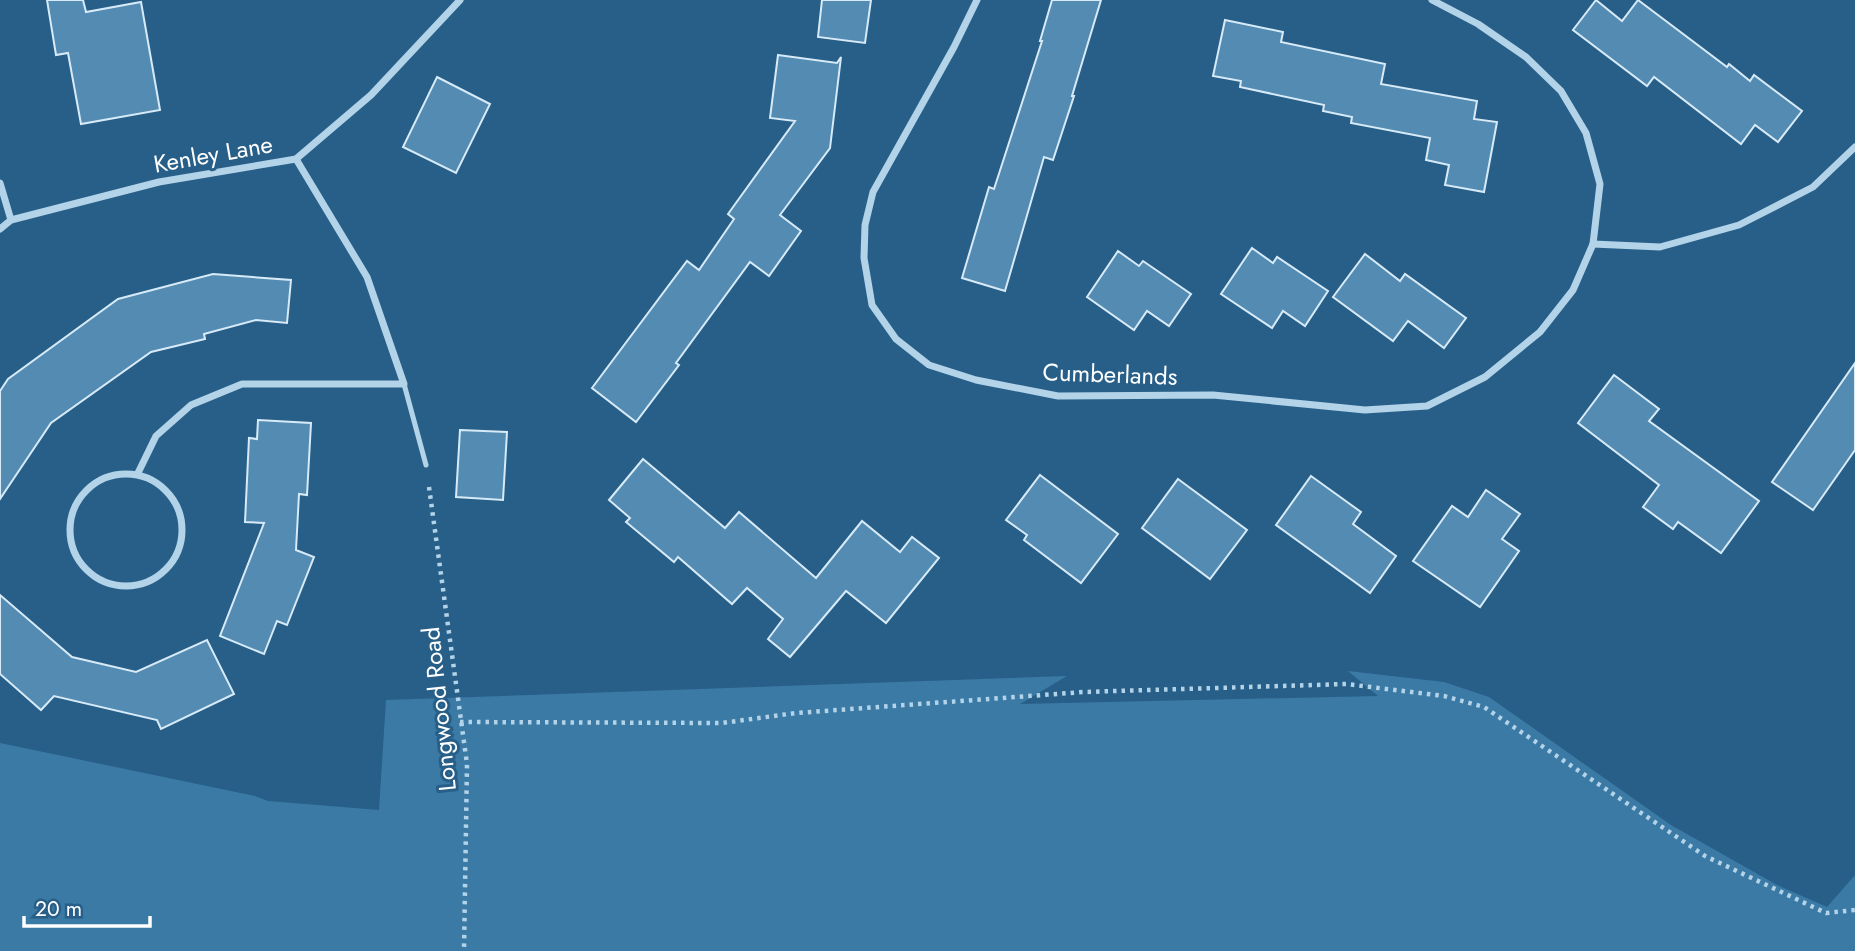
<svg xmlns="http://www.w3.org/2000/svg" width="1855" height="951" viewBox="0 0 1855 951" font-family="Jost,sans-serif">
<rect width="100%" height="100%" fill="#275f88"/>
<path fill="#3b7aa5" d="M1348,671l96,11 45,15 182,128 106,60 50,22 28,-32v76h-1855v-208l255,53 13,5 111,9 7,-110 681,-24 -47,28 358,-8z"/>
<g fill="#538bb2" stroke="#d7eaf7" stroke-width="2">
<path d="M47,0h36l3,12 55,-10 19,108 -79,14 -13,-71 -12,2z"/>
<path d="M822,0h49l-6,43 -47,-6z"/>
<path d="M1052,0h49l-29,96h2l-21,64 -9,-3 -39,134 -43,-13 27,-91 5,2 48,-148h-2z"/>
<path d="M1596,0l26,21 16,-21 89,67 2,-3 21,17 4,-6 48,36 -24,31 -23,-17 -14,19 -87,-67 -7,9 -74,-56z"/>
<path d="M1225,20l58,12 -2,10 104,22 -4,20 96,17 -3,18 23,3 -13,70 -39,-7 4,-20 -23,-5 4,-22 -79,-15 1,-6 -29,-6 1,-6 -84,-18 1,-6 -28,-5z"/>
<path d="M778,55l59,8 4,-6 -11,91 -50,67 21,16 -32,45 -19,-14 -74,101 3,2 -43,57 -44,-34 95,-127 12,9 35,-51 -6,-5 67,-93 -25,-3z"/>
<path d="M437,77l53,27 -34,69 -53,-26z"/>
<path d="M1252,248l21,15 4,-6 51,34 -23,35 -22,-15 -11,17 -51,-34z"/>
<path d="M1118,251l21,15 4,-5 48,33 -22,32 -22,-15 -13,19 -47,-33z"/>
<path d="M1365,254l35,27 5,-7 61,44 -22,30 -36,-27 -15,20 -60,-44z"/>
<path d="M213,274l78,6 -4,43 -31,-3 -52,14 1,5 -54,13 -100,71 -51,76v-108l8,-12 110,-80z"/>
<path d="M1855,363v87l-42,60 -41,-28z"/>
<path d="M1614,375l45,34 -10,12 110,80 -38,52 -43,-31 -5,7 -30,-22 16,-22 -81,-62z"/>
<path d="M258,420l53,3 -4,72 -8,-1 -3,56 18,7 -27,68 -10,-4 -13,33 -44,-18 44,-113 -19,-1 4,-84 8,1z"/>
<path d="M460,430l47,2 -4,68 -47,-3z"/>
<path d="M643,459l82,69 14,-16 77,66 46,-57 38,31 12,-15 27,21 -53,65 -40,-32 -56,66 -22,-18 15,-20 -36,-31 -15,16 -54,-47 -4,5 -48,-40 4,-4 -21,-18z"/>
<path d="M1040,475l78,59 -37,49 -57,-43 3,-5 -21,-15z"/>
<path d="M1311,476l50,36 -8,12 43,32 -26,37 -94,-68z"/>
<path d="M1178,479l69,51 -37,49 -68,-51z"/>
<path d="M1486,490l34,24 -18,25 17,12 -39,56 -67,-46 39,-55 16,11z"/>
<path d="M0,595l72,62 64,15 71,-32 27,54 -73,35 -4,-9 -103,-24 -13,14 -41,-36z"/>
</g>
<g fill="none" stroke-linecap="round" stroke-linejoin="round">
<g stroke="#b3d3e9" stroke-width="4.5" stroke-dasharray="3.5 5" stroke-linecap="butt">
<path d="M429,487l38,277 -3,187"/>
<path d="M460,722l262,1 74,-10 288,-21 262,-8 98,12 40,11 221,149 121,57 29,-3"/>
</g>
<path stroke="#b3d3e9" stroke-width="5" d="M404,384l22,81"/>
<g stroke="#b3d3e9" stroke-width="7">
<path d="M977,0l-23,47 -81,145 -8,33 -1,33 8,47 24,34 33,26 47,15 82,16 155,-1 152,15 62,-4 58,-29 55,-45 33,-42 20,-46 7,-60 -14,-51 -25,-42 -35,-34 -48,-33 -46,-24"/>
<path d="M0,183l11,37"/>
<path d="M0,229l11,-9 148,-38 137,-23 75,-64 89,-95"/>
<path d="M1593,244l67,3 79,-22 74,-38 42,-40"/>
<path d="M138,473l18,-37 35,-31 51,-21h162l-37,-107 -71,-118"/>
<circle cx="126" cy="530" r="56"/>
</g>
</g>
<g text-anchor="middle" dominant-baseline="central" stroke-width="6" stroke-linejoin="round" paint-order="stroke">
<g font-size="24" fill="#fff" stroke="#275f88">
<text transform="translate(213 154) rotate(-10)">Kenley Lane</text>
<text transform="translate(1110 374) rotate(2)">Cumberlands</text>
<text transform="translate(439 709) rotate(-96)">Longwood Road</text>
</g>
</g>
<path d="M24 916v10h126v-10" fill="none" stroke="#ffffff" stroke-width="3.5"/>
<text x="35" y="916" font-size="21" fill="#ffffff" stroke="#275f88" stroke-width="5" paint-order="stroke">20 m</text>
</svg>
